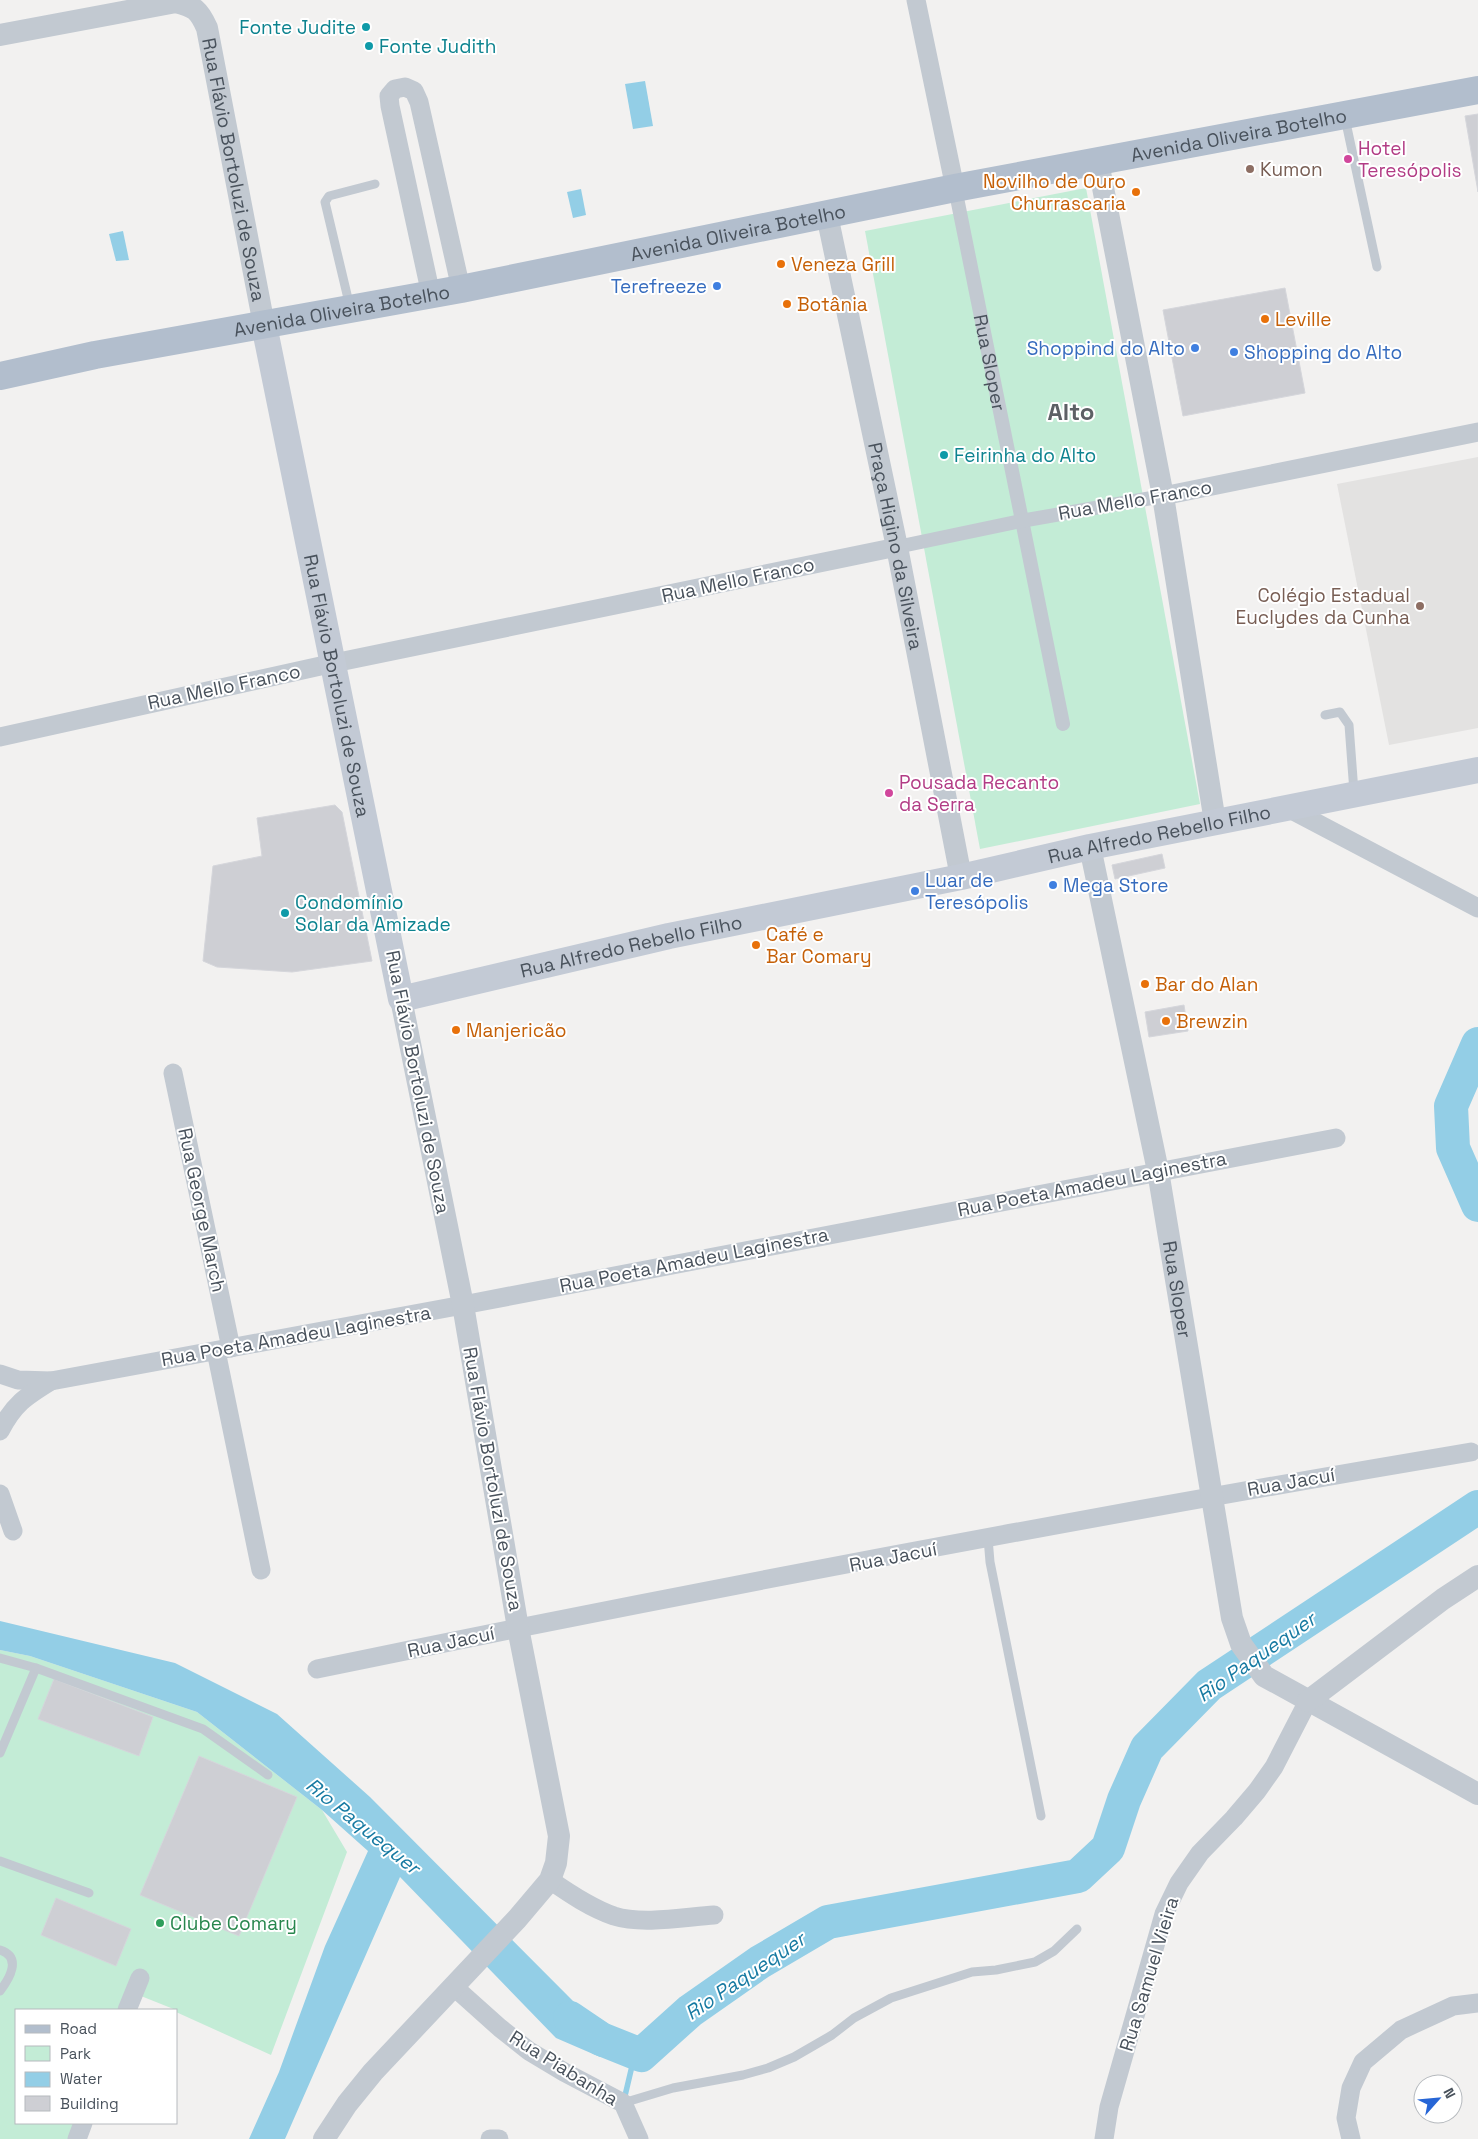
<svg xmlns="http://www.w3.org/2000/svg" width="1478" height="2139" viewBox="0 0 1478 2139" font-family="'Space Grotesk',sans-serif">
<rect width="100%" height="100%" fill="#f2f1f0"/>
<path fill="#e3e2e1" d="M1478,457v271l-89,17 -52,-261z"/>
<g fill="#c3ecd6">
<path d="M1086,188l114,616 -220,45 -115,-618z"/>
<path d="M0,1650l30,6 167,56 125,98 25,42 -76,203 -95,-43v-2l-40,-16 -7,16h-113v113h68l-7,16h-77z"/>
</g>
<g fill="#93cee6">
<path d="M645,81l8,45 -20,3 -8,-45z"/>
<path d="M581,189l5,26 -13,3 -6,-26z"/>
<path d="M123,231l6,29 -13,1 -7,-27z"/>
<path d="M0,1621l175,42 102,51 93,83 205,206 40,25 -15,29 -44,-19 -156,-161 -115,262h-36l30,-67 46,-126 43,-95 -46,-41 -125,-98 -167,-56 -30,-6z"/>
</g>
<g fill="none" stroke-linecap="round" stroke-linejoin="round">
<path stroke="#93cee6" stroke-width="5.5" d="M624,2100l8,-34 9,-11"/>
<g stroke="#93cee6" stroke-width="34">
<path d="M1478,1044l-27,62 2,42 25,57"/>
<path d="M570,2018l31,21 40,16 49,-44 70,-49 68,-40 250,-46 30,-28 16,-48 23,-52 62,-63 269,-178"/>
</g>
</g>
<g fill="#cecfd4" stroke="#d5d6db">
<path d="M1478,114v78l-13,-76z"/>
<path d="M1285,288l20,105 -122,23 -20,-106z"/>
<path d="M335,805l7,7 30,149 -80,11 -75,-5 -14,-6 10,-95 49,-10 -5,-38z"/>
<path d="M1162,854l3,14 -50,11 -3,-14z"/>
<path d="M1184,1005l4,26 -39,6 -4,-25z"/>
<path d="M54,1679l99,38 -14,39 -101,-37z"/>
<path d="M199,1756l98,41 -58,139 -99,-41z"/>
<path d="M56,1898l75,31 -15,37 -75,-31z"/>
</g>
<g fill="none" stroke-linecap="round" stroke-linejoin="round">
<g stroke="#c2c9d1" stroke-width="9">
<path d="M1345,118l32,149"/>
<path d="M350,307l-25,-105 4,-6 46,-12"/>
<path d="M1325,715l15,-3 9,13 5,67"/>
<path d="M988,1538l2,24 51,254"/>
<path d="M0,1658l36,10 -36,85"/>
<path d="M36,1668l167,61 65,46"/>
<path d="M0,1861l89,32"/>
<path d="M0,1950c22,7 10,28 0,41"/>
<path d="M623,2103l50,-15 70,-13 25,-7 26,-11 38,-22 22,-17 37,-20 81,-26 24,-2 39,-8 19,-11 23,-22"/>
</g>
<g stroke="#c2c9d1" stroke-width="14">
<path id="s1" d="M955,188l108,536"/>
<path d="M897,547l124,-26 142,-25"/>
</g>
<g stroke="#c2c9d1" stroke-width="19">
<path d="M916,0l39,188"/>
<path d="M431,295l-41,-189 -1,-10 6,-7 10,-2 9,4 5,11 42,187"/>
<path d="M1163,496l315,-64"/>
<path d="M0,737l334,-74 563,-116"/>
<path d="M1288,808l190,100"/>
<path d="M173,1073l58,275"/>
<path d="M216,1351l45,219"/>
<path d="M0,1374l18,6 33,1 412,-76 873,-167"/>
<path d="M0,1431c14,-27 25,-34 51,-50"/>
<path d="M0,1494l13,37"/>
<path d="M317,1669c383,-79 768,-152 1154,-217"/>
<path d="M550,1880c20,14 41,28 64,36 28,9 71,1 100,-1"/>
<path d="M453,1986l47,42 29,23 35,21 59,31 16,36"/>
<path d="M127,2010l13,-32"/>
<path d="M77,2139l6,-16"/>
<path d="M490,2139h9"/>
<path d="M1104,2139l5,-32 55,-193 15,-31 21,-30 34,-35 23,-27 17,-24 34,-66"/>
<path d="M1351,2139l-5,-21 5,-30 12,-26 38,-32 52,-24 25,-3"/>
</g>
<g stroke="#c2c9d1" stroke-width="22">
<path id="s2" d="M0,35l176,-33c19,5 23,8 31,26l57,297"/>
<path d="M1098,162l65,334 52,326"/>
<path id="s3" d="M827,215l70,332 64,330"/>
<path id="s4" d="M1090,847l68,324 74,447 9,26 23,32 214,118"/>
<path d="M1308,1701l135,-102 35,-23"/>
<path d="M324,2139l23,-35 26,-32 144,-153 33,-39 6,-17 3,-27 -41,-208 -55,-323 -62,-306"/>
</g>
<path stroke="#c3cad5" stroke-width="26" id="s5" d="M264,325l137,674 268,-63 292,-59 129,-30 388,-77"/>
<path stroke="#b2becd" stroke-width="28" id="s6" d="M0,376l95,-21 366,-66 494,-101 523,-98"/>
</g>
<g fill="#0f9aa8" stroke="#fff" stroke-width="2">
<circle cx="366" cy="27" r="5"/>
<circle cx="369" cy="46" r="5"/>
<circle cx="944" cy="455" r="5"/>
<circle cx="285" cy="913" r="5"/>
</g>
<g fill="#d1479c" stroke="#fff" stroke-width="2">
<circle cx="1348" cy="159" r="5"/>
<circle cx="889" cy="793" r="5"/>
</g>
<g fill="#8d6e63" stroke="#fff" stroke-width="2">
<circle cx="1250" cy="169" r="5"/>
<circle cx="1420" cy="606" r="5"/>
</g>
<g fill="#e8710a" stroke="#fff" stroke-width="2">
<circle cx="1136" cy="192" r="5"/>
<circle cx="781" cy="264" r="5"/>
<circle cx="787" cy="304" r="5"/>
<circle cx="1265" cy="319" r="5"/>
<circle cx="756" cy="945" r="5"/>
<circle cx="1145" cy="984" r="5"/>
<circle cx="1166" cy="1021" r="5"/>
<circle cx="456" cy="1030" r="5"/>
</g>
<g fill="#3f7fe0" stroke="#fff" stroke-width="2">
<circle cx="717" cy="286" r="5"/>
<circle cx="1195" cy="348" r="5"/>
<circle cx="1234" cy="352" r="5"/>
<circle cx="1053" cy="885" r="5"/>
<circle cx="915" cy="891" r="5"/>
</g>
<circle fill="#2e9e5b" stroke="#fff" stroke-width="2" cx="160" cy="1923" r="5"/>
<g text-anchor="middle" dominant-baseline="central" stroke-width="4" stroke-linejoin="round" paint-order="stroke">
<g font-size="19" fill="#0d838f" stroke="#fff" text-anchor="start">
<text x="356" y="27" text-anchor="end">Fonte Judite</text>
<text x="379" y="46">Fonte Judith</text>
<text x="954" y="455">Feirinha do Alto</text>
<text x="295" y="902">Condomínio<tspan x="295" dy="22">Solar da Amizade</tspan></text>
</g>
<g font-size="19" fill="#49525c" stroke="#fff">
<text stroke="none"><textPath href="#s6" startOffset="1262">Avenida Oliveira Botelho</textPath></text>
<text stroke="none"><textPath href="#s2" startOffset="366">Rua Flávio Bortoluzi de Souza</textPath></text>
<text stroke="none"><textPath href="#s6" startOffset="752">Avenida Oliveira Botelho</textPath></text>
<text stroke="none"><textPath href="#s6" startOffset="348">Avenida Oliveira Botelho</textPath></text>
<text stroke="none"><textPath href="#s1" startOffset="178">Rua Sloper</textPath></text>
<text transform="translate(1135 500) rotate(-10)">Rua Mello Franco</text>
<text stroke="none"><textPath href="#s3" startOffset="338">Praça Higino da Silveira</textPath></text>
<text transform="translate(738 580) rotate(-12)">Rua Mello Franco</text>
<text stroke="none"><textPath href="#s5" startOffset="368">Rua Flávio Bortoluzi de Souza</textPath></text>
<text transform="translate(224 687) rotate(-12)">Rua Mello Franco</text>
<text stroke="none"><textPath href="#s5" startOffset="1464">Rua Alfredo Rebello Filho</textPath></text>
<text stroke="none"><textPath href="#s5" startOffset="924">Rua Alfredo Rebello Filho</textPath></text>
<text transform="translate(418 1082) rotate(79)">Rua Flávio Bortoluzi de Souza</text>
<text transform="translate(1092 1184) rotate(-11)">Rua Poeta Amadeu Laginestra</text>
<text transform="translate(202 1210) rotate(78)">Rua George March</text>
<text transform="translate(694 1260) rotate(-11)">Rua Poeta Amadeu Laginestra</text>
<text stroke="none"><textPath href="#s4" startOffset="451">Rua Sloper</textPath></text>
<text transform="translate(296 1336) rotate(-10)">Rua Poeta Amadeu Laginestra</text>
<text transform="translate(493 1479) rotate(80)">Rua Flávio Bortoluzi de Souza</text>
<text transform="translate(1291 1482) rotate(-10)">Rua Jacuí</text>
<text transform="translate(893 1557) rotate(-11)">Rua Jacuí</text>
<text transform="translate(451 1642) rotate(-12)">Rua Jacuí</text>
<text transform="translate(1149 1974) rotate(-73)">Rua Samuel Vieira</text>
<text transform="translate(564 2068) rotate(32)">Rua Piabanha</text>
</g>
<g font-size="19" fill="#b23c85" stroke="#fff" text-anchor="start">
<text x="1358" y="148">Hotel<tspan x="1358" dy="22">Teresópolis</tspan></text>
<text x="899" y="782">Pousada Recanto<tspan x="899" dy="22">da Serra</tspan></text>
</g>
<g font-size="19" fill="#785e54" stroke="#fff" text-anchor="start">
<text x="1260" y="169">Kumon</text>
<text x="1410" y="595" text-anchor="end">Colégio Estadual<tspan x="1410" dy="22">Euclydes da Cunha</tspan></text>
</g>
<g font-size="19" fill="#c56008" stroke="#fff" text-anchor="start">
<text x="1126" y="181" text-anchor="end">Novilho de Ouro<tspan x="1126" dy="22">Churrascaria</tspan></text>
<text x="791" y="264">Veneza Grill</text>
<text x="797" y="304">Botânia</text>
<text x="1275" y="319">Leville</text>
<text x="766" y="934">Café e<tspan x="766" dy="22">Bar Comary</tspan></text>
<text x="1155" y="984">Bar do Alan</text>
<text x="1176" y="1021">Brewzin</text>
<text x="466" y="1030">Manjericão</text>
</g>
<g font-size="19" fill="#366cbe" stroke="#fff" text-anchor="start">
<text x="707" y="286" text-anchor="end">Terefreeze</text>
<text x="1185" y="348" text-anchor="end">Shoppind do Alto</text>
<text x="1244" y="352">Shopping do Alto</text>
<text x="925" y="880">Luar de<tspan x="925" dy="22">Teresópolis</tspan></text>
<text x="1063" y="885">Mega Store</text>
</g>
<g font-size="19" fill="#27864d" stroke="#fff" text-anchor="start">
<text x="170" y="1923">Clube Comary</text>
</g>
<g font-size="20" font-style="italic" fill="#177aa2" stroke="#fff">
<text transform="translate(1256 1657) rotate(-35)">Rio Paquequer</text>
<text transform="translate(363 1826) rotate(39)">Rio Paquequer</text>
<text transform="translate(745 1976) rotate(-34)">Rio Paquequer</text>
</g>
<g font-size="24" font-weight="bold" fill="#5d6065" stroke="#fff">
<text x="1071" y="411">Alto</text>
</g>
</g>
<rect x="15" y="2009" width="162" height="115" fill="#ffffff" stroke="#b6babe"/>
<rect x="25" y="2025" width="25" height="8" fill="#b2becd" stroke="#b6babe"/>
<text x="60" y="2034" font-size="15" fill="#49525c">Road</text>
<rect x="25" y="2046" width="25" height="15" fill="#c3ecd6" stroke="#b6babe"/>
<text x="60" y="2059" font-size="15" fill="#49525c">Park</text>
<rect x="25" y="2072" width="25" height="15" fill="#93cee6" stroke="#b6babe"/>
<text x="60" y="2084" font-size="15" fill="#49525c">Water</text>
<rect x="25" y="2096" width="25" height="15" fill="#cecfd4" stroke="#b6babe"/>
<text x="60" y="2109" font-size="15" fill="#49525c">Building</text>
<g transform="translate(1438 2099) rotate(63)"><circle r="24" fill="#ffffff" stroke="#b6babe"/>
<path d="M0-4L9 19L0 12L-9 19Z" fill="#2766d6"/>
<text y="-8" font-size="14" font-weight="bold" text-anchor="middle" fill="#49525c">N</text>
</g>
</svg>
